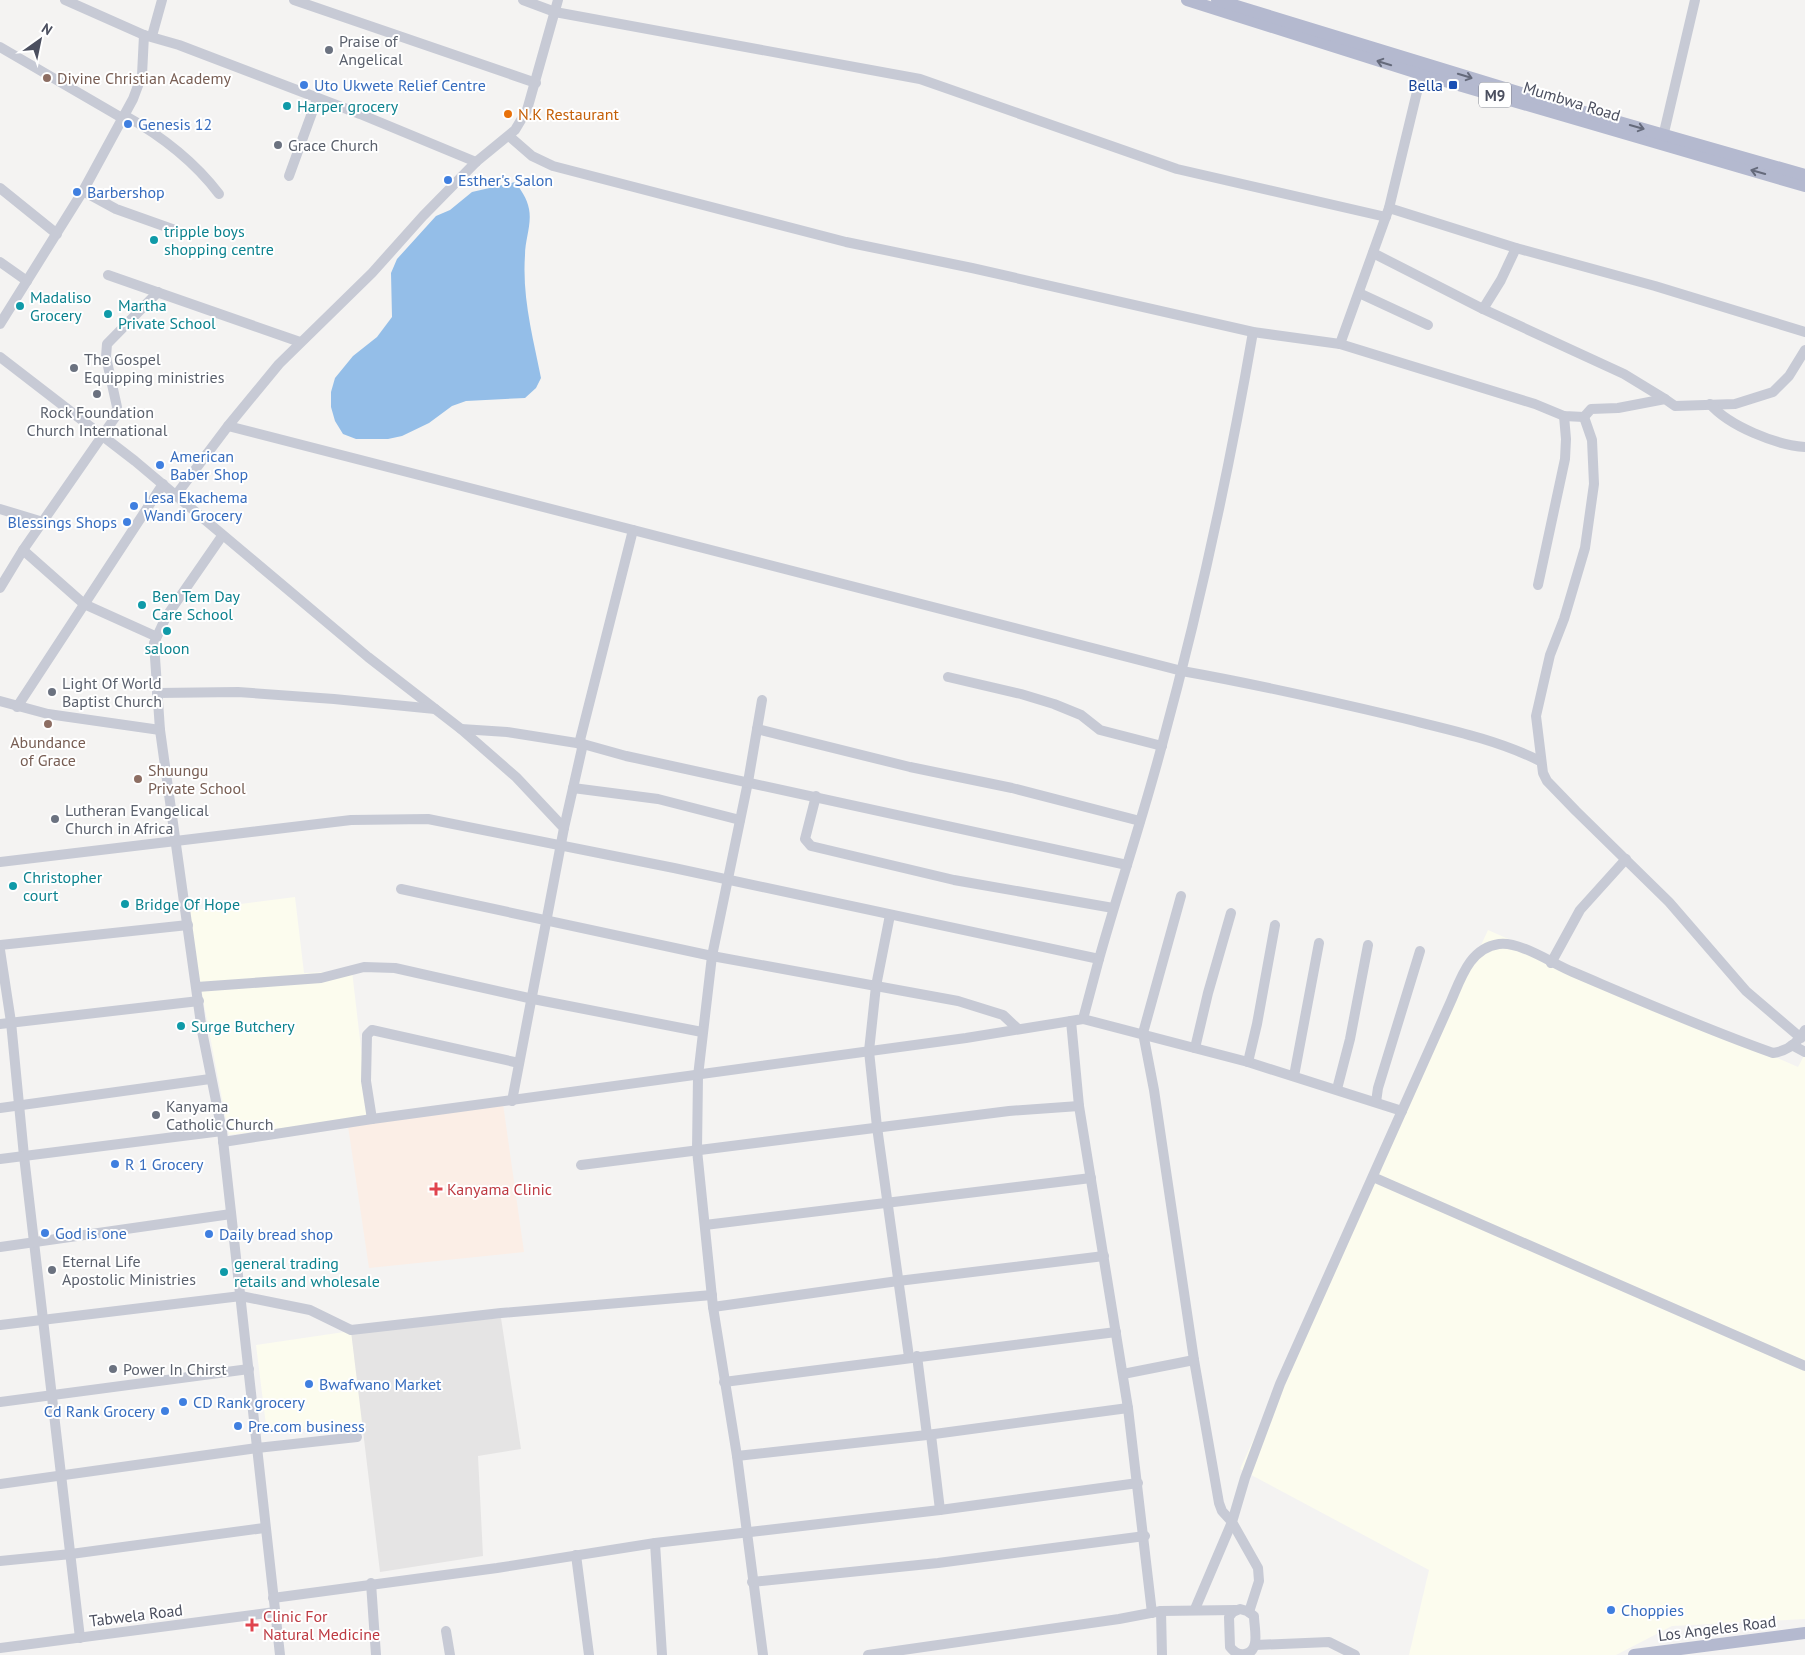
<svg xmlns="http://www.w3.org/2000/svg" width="1805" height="1655" viewBox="0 0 1805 1655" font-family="'PT Sans',sans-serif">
<rect width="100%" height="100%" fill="#f4f3f2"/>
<g fill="#fcfcee">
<path d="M295,897l9,76 48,-2 17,146 -140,18 -43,-224z"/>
<path d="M1488,930l310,137 7,-13v565l-133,7 -56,29h-207l20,-85 -189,-101z"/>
<path d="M351,1331l12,92 -96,10 -11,-88z"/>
</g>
<path fill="#e5e4e4" d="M501,1318l20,131 -43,7 5,100 -103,16 -29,-241z"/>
<path fill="#fbeee6" d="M503,1104l21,148 -155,16 -21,-142z"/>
<path fill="#94bee8" d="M515,182c6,8 12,16 14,27 3,15 -4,31 -4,46 -3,43 8,82 16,123l-5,10 -11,10 -59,3 -14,5 -23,17 -27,13 -14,3h-32l-13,-5 -8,-13 -4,-14v-15l4,-14 18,-22 24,-19 15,-20 -1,-44 6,-14 39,-43 14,-6 22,-18z"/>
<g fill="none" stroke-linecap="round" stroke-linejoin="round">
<g stroke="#c7cad5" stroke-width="10">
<path d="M65,0l79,35"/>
<path d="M294,0l242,83"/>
<path d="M523,0l32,12 365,67 257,90 209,48"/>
<path d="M152,36l10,-36"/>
<path d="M0,47l122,71"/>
<path d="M124,115c36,20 70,46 95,79"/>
<path d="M509,136l23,20 21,10 293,76 126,26 281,64 87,12 195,60 29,12 20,1 7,-8 27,-1 47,-9 10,7 60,-2 38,-12 16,-16 16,-26"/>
<path d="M1662,141l33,-141"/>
<path d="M289,176l28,-77"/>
<path d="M0,188l57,46"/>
<path d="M83,191l33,18 59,21"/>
<path d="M1389,208l127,40 139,38 150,46"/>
<path d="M1373,253l110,56 141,65 41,25"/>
<path d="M0,262l27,19"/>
<path d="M108,275l192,67"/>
<path d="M1359,293l69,32"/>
<path d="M1483,309l18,-29 15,-32"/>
<path d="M0,324l83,-133 50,-92 9,-24 2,-40 35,10 181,69 116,48"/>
<path d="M1340,344l49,-136 34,-141"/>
<path d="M0,357l135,104 233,196 93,72 55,48 48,51 -52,273"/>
<path d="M1710,404c19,22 66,41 95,43"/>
<path d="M1584,417l8,23 2,44 -9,64 -21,71 -14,36 -14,61 7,57 4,8 29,30 93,91 77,89 55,47"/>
<path d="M228,426l954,245c73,13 144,29 216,46 48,12 98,22 142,44"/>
<path d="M176,495l52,-69 51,-62 93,-91 51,-57 53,-54 39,-32 12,-20 31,-110"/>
<path d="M0,509l43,13"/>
<path d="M222,536l-56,81 -12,26 6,87 42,301 20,100 58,524"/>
<path d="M23,550l61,54 71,32"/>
<path d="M1538,585l27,-126 1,-20 -2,-23"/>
<path d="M0,588l23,-38 93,-134 1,-9 -11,-50 1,-13 51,-52"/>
<path d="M948,677l73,17 33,10 27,11 19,15 62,16"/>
<path d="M157,693l81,-1 96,7 101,10"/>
<path d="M762,700l-14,82 -36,174 -14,120 -1,74 16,157 24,149 26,199"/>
<path d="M0,701l48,13 112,16"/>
<path d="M17,707l146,-223"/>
<path d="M461,729l46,3 76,12 43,12 501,109"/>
<path d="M757,729l153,38 102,21 128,33"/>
<path d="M579,744l54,-214"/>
<path d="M573,788l85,11 82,21"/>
<path d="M816,796l-11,43 6,7 143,34 159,28"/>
<path d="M564,828l19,-84"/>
<path d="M0,862l351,-42 77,-1 246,49 425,91c20,-71 44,-142 63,-214 37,-136 67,-274 91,-413"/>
<path d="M401,889l311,67 246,45 45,14 15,14"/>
<path d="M1181,896l-38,137 11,57 40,270 25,143 3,8 10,11 -37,87"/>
<path d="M890,915l-14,71 -7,65 8,76 32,230"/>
<path d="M0,945l188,-20"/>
<path d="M0,950l11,72 13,134 56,482"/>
<path d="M1551,963l29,-53 46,-51"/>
<path d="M197,987l124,-9 43,-11 31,1 138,31 169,33"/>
<path d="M1083,1019l165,43 154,49"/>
<path d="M1071,1021l8,85 49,302 24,205"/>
<path d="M0,1024l199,-23"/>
<path d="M1792,1045l13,7"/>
<path d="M1195,1048l13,-55 23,-80"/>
<path d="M1248,1062l9,-38 18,-99"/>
<path d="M1294,1076l25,-133"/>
<path d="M1337,1089l13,-50 18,-94"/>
<path d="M1376,1102l2,-14 42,-137"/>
<path d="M0,1108l210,-29"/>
<path d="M372,1119l-6,-38 1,-46 5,-5 147,33"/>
<path d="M223,1142l149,-23 594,-81 117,-19 16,-60"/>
<path d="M0,1159l222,-28"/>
<path d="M581,1165l428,-54 70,-5"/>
<path d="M1373,1177l432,189"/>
<path d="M705,1225l386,-47"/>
<path d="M0,1247l231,-33"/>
<path d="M713,1307l185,-26 206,-25"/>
<path d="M0,1325l241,-29 69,14 41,20 150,-17 211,-18"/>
<path d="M917,1356l10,79"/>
<path d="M1123,1374l71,-14"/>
<path d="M724,1382l392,-50"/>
<path d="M0,1402l249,-33"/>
<path d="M931,1435l9,75"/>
<path d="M737,1456l190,-21 201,-27"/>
<path d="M0,1484l257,-36 100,-11"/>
<path d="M655,1543l7,112"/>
<path d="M576,1555l13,100"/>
<path d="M0,1561l71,-7 193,-26"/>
<path d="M752,1582l186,-19 207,-27"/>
<path d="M371,1583l5,72"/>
<path d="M273,1598l224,-30 158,-25 285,-33 198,-27"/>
<path d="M1240,1609l7,2 7,5c0,12 7,35 -9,38 -6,1 -11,-2 -15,-7l-1,-30 4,-5z"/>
<path d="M1161,1611l1,44"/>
<path d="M1249,1612l10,-31 -1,-13 -26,-46 13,-44 35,-94 171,-383c10,-23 19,-53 48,-57 21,-3 54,20 74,28 66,28 132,57 200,81 14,-2 25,-10 32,-23"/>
<path d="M446,1631l4,24"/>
<path d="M1255,1645l74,-3 26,13"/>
<path d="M0,1648l275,-36"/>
<path d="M868,1655l251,-36 42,-8 75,-1"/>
</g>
<g stroke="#b4b9cf" stroke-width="12">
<path d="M1187,0l234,74 384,112"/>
<path d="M1217,0l353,108 235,67"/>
<path d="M1634,1655l171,-22"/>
</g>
</g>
<defs><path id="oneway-shaft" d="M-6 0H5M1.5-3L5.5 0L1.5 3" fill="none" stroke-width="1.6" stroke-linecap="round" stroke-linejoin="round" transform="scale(1.25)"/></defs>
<g stroke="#656a7b">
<use href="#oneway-shaft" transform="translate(1384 63) rotate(-163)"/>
<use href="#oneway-shaft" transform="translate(1465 76) rotate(17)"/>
<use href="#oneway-shaft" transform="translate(1637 127) rotate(16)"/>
<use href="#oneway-shaft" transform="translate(1758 172) rotate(-164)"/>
</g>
<g fill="#6b7280" stroke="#fff" stroke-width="2">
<circle cx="329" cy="50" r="5"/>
<circle cx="278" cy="145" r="5"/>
<circle cx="74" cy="368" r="5"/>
<circle cx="97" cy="394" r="5"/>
<circle cx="52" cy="692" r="5"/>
<circle cx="55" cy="819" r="5"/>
<circle cx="156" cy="1115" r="5"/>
<circle cx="52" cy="1270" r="5"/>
<circle cx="113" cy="1369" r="5"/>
</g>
<g fill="#8d6e63" stroke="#fff" stroke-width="2">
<circle cx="47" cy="78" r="5"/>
<circle cx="48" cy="724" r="5"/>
<circle cx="138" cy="779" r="5"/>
</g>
<g fill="#3f7fe0" stroke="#fff" stroke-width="2">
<circle cx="304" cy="85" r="5"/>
<circle cx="128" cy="124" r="5"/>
<circle cx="448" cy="180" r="5"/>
<circle cx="77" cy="192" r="5"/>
<circle cx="160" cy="465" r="5"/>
<circle cx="134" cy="506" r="5"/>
<circle cx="127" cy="522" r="5"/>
<circle cx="115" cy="1164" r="5"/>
<circle cx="45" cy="1233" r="5"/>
<circle cx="209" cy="1234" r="5"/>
<circle cx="309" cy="1384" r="5"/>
<circle cx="183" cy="1402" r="5"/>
<circle cx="165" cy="1411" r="5"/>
<circle cx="238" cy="1426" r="5"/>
<circle cx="1611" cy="1610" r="5"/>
</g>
<rect fill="#1a4fb4" stroke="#fff" stroke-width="2" x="1448" y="80" width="10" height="10" rx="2.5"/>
<g fill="#0f9aa8" stroke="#fff" stroke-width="2">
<circle cx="287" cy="106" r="5"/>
<circle cx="154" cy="240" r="5"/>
<circle cx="20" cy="306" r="5"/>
<circle cx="108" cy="314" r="5"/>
<circle cx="142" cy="605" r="5"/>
<circle cx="167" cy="631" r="5"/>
<circle cx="13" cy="886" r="5"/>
<circle cx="125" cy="904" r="5"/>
<circle cx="181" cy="1026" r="5"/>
<circle cx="224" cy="1272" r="5"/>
</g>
<circle fill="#e8710a" stroke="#fff" stroke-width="2" cx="508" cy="114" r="5"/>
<g fill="#e0444e" stroke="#fff" stroke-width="2">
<path d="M433.5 1181.5h5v5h5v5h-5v5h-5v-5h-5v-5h5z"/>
<path d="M249.5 1617.5h5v5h5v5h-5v5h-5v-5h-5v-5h5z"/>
</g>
<g text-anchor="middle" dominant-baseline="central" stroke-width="4" stroke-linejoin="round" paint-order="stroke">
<rect fill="#fff" stroke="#81848f" stroke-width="1" x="1479" y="82.5" width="32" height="25" rx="4"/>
<g font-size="15" font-weight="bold" fill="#4b4f5f">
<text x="1495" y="95">M9</text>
</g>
<g font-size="16" fill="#5b616d" stroke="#fff" text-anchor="start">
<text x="339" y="41">Praise of<tspan x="339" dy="18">Angelical</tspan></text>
<text x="288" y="145">Grace Church</text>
<text x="84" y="359">The Gospel<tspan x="84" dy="18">Equipping ministries</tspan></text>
<text x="97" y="412" text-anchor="middle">Rock Foundation<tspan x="97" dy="18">Church International</tspan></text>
<text x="62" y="683">Light Of World<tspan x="62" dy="18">Baptist Church</tspan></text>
<text x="65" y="810">Lutheran Evangelical<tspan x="65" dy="18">Church in Africa</tspan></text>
<text x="166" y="1106">Kanyama<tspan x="166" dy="18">Catholic Church</tspan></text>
<text x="62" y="1261">Eternal Life<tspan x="62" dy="18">Apostolic Ministries</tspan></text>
<text x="123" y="1369">Power In Chirst</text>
</g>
<g font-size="16" fill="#785e54" stroke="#fff" text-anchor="start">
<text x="57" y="78">Divine Christian Academy</text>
<text x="48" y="742" text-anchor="middle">Abundance<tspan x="48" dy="18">of Grace</tspan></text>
<text x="148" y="770">Shuungu<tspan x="148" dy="18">Private School</tspan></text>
</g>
<g font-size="16" fill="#366cbe" stroke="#fff" text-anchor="start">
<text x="314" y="85">Uto Ukwete Relief Centre</text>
<text x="138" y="124">Genesis 12</text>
<text x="458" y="180">Esther's Salon</text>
<text x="87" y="192">Barbershop</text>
<text x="170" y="456">American<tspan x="170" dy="18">Baber Shop</tspan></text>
<text x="144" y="497">Lesa Ekachema<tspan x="144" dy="18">Wandi Grocery</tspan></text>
<text x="117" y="522" text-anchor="end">Blessings Shops</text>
<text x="125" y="1164">R 1 Grocery</text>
<text x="55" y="1233">God is one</text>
<text x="219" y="1234">Daily bread shop</text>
<text x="319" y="1384">Bwafwano Market</text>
<text x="193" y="1402">CD Rank grocery</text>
<text x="155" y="1411" text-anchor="end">Cd Rank Grocery</text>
<text x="248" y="1426">Pre.com business</text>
<text x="1621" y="1610">Choppies</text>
</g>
<g font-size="16" fill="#164399" stroke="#fff" text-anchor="end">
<text x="1443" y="85">Bella</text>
</g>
<g font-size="16" fill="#4b4f5f" stroke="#fff">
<text transform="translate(1572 101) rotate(17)">Mumbwa Road</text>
<text transform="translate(136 1615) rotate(-7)">Tabwela Road</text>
<text transform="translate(1717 1628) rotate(-7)">Los Angeles Road</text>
</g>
<g font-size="16" fill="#0d838f" stroke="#fff" text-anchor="start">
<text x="297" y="106">Harper grocery</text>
<text x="164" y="231">tripple boys<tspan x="164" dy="18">shopping centre</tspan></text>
<text x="30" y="297">Madaliso<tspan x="30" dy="18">Grocery</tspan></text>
<text x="118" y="305">Martha<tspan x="118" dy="18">Private School</tspan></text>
<text x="152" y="596">Ben Tem Day<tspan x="152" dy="18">Care School</tspan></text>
<text x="167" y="648" text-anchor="middle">saloon</text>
<text x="23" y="877">Christopher<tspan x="23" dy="18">court</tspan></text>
<text x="135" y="904">Bridge Of Hope</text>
<text x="191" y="1026">Surge Butchery</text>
<text x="234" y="1263">general trading<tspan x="234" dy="18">retails and wholesale</tspan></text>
</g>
<g font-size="16" fill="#c56008" stroke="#fff" text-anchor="start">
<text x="518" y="114">N.K Restaurant</text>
</g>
<g font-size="16" fill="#be3a42" stroke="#fff" text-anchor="start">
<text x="447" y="1189">Kanyama Clinic</text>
<text x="263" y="1616">Clinic For<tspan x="263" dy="18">Natural Medicine</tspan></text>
</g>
</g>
<g transform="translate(40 40) rotate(33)" stroke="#ffffff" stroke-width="4" paint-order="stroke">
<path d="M0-4L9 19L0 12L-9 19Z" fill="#4b4f5f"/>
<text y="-8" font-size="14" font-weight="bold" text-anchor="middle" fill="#4b4f5f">N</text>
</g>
</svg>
